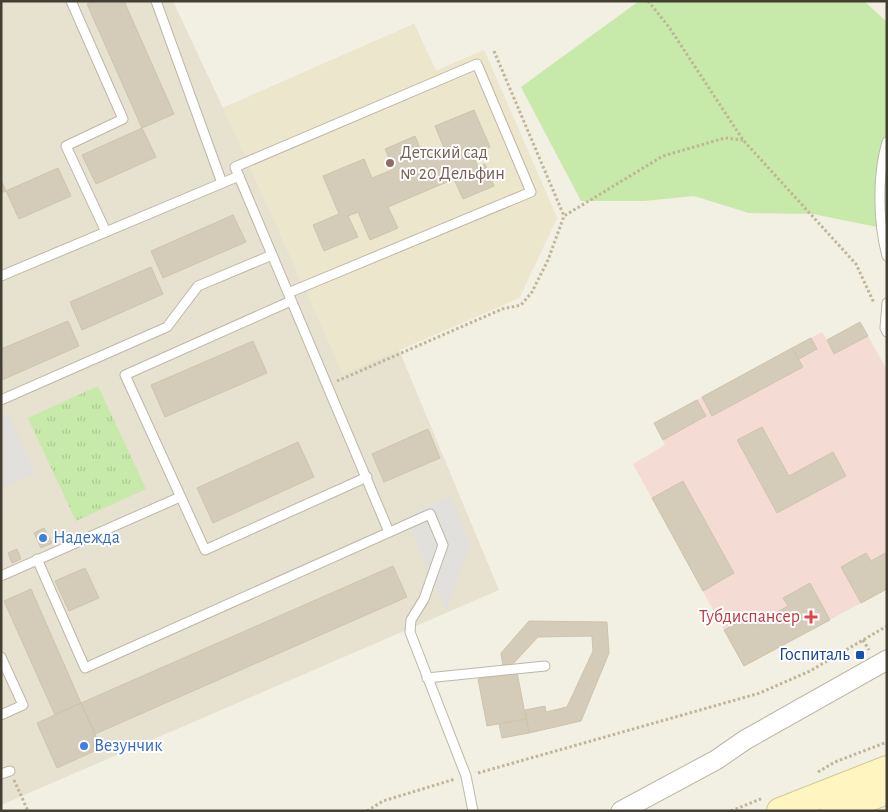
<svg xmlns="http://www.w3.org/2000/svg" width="888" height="812" viewBox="0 0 888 812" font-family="'Alegreya Sans',sans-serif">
<defs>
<pattern id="park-tufts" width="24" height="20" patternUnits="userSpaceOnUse" patternTransform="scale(1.25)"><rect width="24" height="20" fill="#c7e9a9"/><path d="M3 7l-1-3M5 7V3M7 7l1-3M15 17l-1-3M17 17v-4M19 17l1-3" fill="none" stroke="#acc992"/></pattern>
</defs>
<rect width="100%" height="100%" fill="#f2efe3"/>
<path fill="#e7e1d0" d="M1,1h172l50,107 191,-84 22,47 48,-21 73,168 -38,80 -120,52 100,240 -498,215z"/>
<path fill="#ece6cc" d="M414,24l22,47 48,-21 73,168 -38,80 -176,76 -120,-266z"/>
<path fill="#f4dcd5" d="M860,322l27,48v219l-143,77 -111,-202 32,-19 -11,-22 168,-91 5,8z"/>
<path fill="#c7e9a9" d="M639,1h225l23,21v207l-74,-15 -64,-1 -55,-17 -50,5h-63l-60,-114z"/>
<path fill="url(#park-tufts)" d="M98,386l48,103 -70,32 -48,-103z"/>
<g fill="#e2e0dc">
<path d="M8,414l27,59 -32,15 -2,-3v-68z"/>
<path d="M450,496l20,49 -24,65 -40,-93z"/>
</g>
<g fill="#d4cbb8" stroke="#cfc4ab">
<path d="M95,1h29l50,113 -32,14 -55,-124z"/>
<path d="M474,110l16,37 -17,8 5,12 7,-3 9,22 -31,13 -9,-20 -66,28 10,21 -28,12 -12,-28 -10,4 10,21 -34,14 -11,-26 26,-11 -16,-38 41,-17 8,19 22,-9 -9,-20 30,-13 9,21 20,-9 -9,-22z"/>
<path d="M142,128l14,29 -60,27 -14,-29z"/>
<path d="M58,168l13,28 -52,23 -13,-28z"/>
<path d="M1,180l5,11 -5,2z"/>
<path d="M233,215l13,27 -83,36 -12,-27z"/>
<path d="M151,267l12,27 -81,36 -12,-28z"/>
<path d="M68,321l11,25 -77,34 -1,-31z"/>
<path d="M860,322l8,14 -34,18 -7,-14z"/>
<path d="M811,338l6,11 -18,10 -7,-11z"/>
<path d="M253,341l14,32 -102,44 -14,-32z"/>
<path d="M792,348l11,19 -91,49 -10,-19z"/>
<path d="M697,400l9,16 -43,24 -9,-17z"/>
<path d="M762,427l27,49 44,-24 13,24 -69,37 -40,-73z"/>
<path d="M428,429l12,29 -56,24 -12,-28z"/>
<path d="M298,442l16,35 -101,46 -16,-35z"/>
<path d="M683,481l51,92 -31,18 -51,-93z"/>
<path d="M44,528l8,15 -11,5 -7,-15z"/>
<path d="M17,549l4,10 -9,4 -4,-10z"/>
<path d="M887,552v37l-26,14 -20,-36 25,-14 5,8z"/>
<path d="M393,566l14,31 -312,137 -14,-31z"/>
<path d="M85,568l14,30 -30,13 -14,-30z"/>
<path d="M810,583l20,37 -86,46 -20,-36 26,-14 4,9 34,-19 -5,-8z"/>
<path d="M31,589l50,114 -26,12 -51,-114z"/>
<path d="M529,621l78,1 2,31 -28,68 -52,12 -4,-23 20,-4 1,6 21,-5 26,-56 -1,-15 -54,1 -27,29 -8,1 -2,-14z"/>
<path d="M517,672l9,47 -39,7 -9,-47z"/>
<path d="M81,703l20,45 -44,20 -20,-45z"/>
<path d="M526,719l3,14 -27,5 -3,-14z"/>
</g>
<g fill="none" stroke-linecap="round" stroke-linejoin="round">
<defs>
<g id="service">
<path d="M71,1l52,118 -57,27 40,86"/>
<path d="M156,1l66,182"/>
<path d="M887,142c-10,33 -9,81 0,114"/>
<path d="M1,276l238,-100"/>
<path d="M288,293l243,-101 -54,-128 -242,103 154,365"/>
<path d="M291,301l-166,74 80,175 162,-73"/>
<path d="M887,303l-2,25 2,4"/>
<path d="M1,400l166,-73 31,-41 74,-31"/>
<path d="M37,559l48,109 345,-154 13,31 -19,54 -13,21 -1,12 56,144 7,35"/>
<path d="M1,576l179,-79"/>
<path d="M1,657l22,48 -22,10"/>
<path d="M427,678l118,-12"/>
<path d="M1,774l9,-3"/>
</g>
<path id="minor" d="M621,811l95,-51 29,-20 142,-80"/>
<g id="secondary">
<path d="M780,811l107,-42"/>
<path d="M834,811l53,-20"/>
</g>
</defs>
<use href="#service" stroke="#beb7a5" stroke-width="11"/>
<use href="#minor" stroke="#beb7a5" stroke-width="21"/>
<use href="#secondary" stroke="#d4c890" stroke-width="28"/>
<g stroke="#c0b596" stroke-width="3" stroke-dasharray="2.5 2.5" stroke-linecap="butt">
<path d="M648,1l21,26 74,113 113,124 18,39"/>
<path d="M494,51l70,165"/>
<path d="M337,381l165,-72 19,-4 11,-13 16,-32 16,-44 99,-60 62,-18 18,2"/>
<path d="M863,640l6,10"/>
<path d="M818,772l17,-10 52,-20"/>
<path d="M478,773l282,-80 50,-22 77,-45"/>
<path d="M14,780l14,31"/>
<path d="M367,811l16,-10 72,-22"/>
<path d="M731,811l32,-13"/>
</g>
<use href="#service" stroke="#fff" stroke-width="9"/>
<use href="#minor" stroke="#fff" stroke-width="19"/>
<use href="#secondary" stroke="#fff5c0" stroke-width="26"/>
</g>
<circle fill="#8d6e63" stroke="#fff" stroke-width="2" cx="390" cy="163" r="5"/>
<g fill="#3f7fe0" stroke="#fff" stroke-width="2">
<circle cx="43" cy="538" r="5"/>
<circle cx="84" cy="746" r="5"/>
</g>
<path fill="#e0444e" stroke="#fff" stroke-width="2" d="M808.5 609.5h5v5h5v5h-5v5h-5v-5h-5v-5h5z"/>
<rect fill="#1a4fb4" stroke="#fff" stroke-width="2" x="855" y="650" width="10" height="10" rx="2.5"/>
<g text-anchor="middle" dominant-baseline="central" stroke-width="4" stroke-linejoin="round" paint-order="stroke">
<g font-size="18" fill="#785e54" stroke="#fff" text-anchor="start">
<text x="400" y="153">Детский сад<tspan x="400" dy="21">№ 20 Дельфин</tspan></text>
</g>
<g font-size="18" fill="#366cbe" stroke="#fff" text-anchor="start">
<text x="53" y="538">Надежда</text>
<text x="94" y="746">Везунчик</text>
</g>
<g font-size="18" fill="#be3a42" stroke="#fff" text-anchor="end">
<text x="800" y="617">Тубдиспансер</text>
</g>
<g font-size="18" fill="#164399" stroke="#fff" text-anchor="end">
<text x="850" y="655">Госпиталь</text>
</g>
</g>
<rect width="888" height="812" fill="none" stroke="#443f33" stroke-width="5"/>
</svg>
